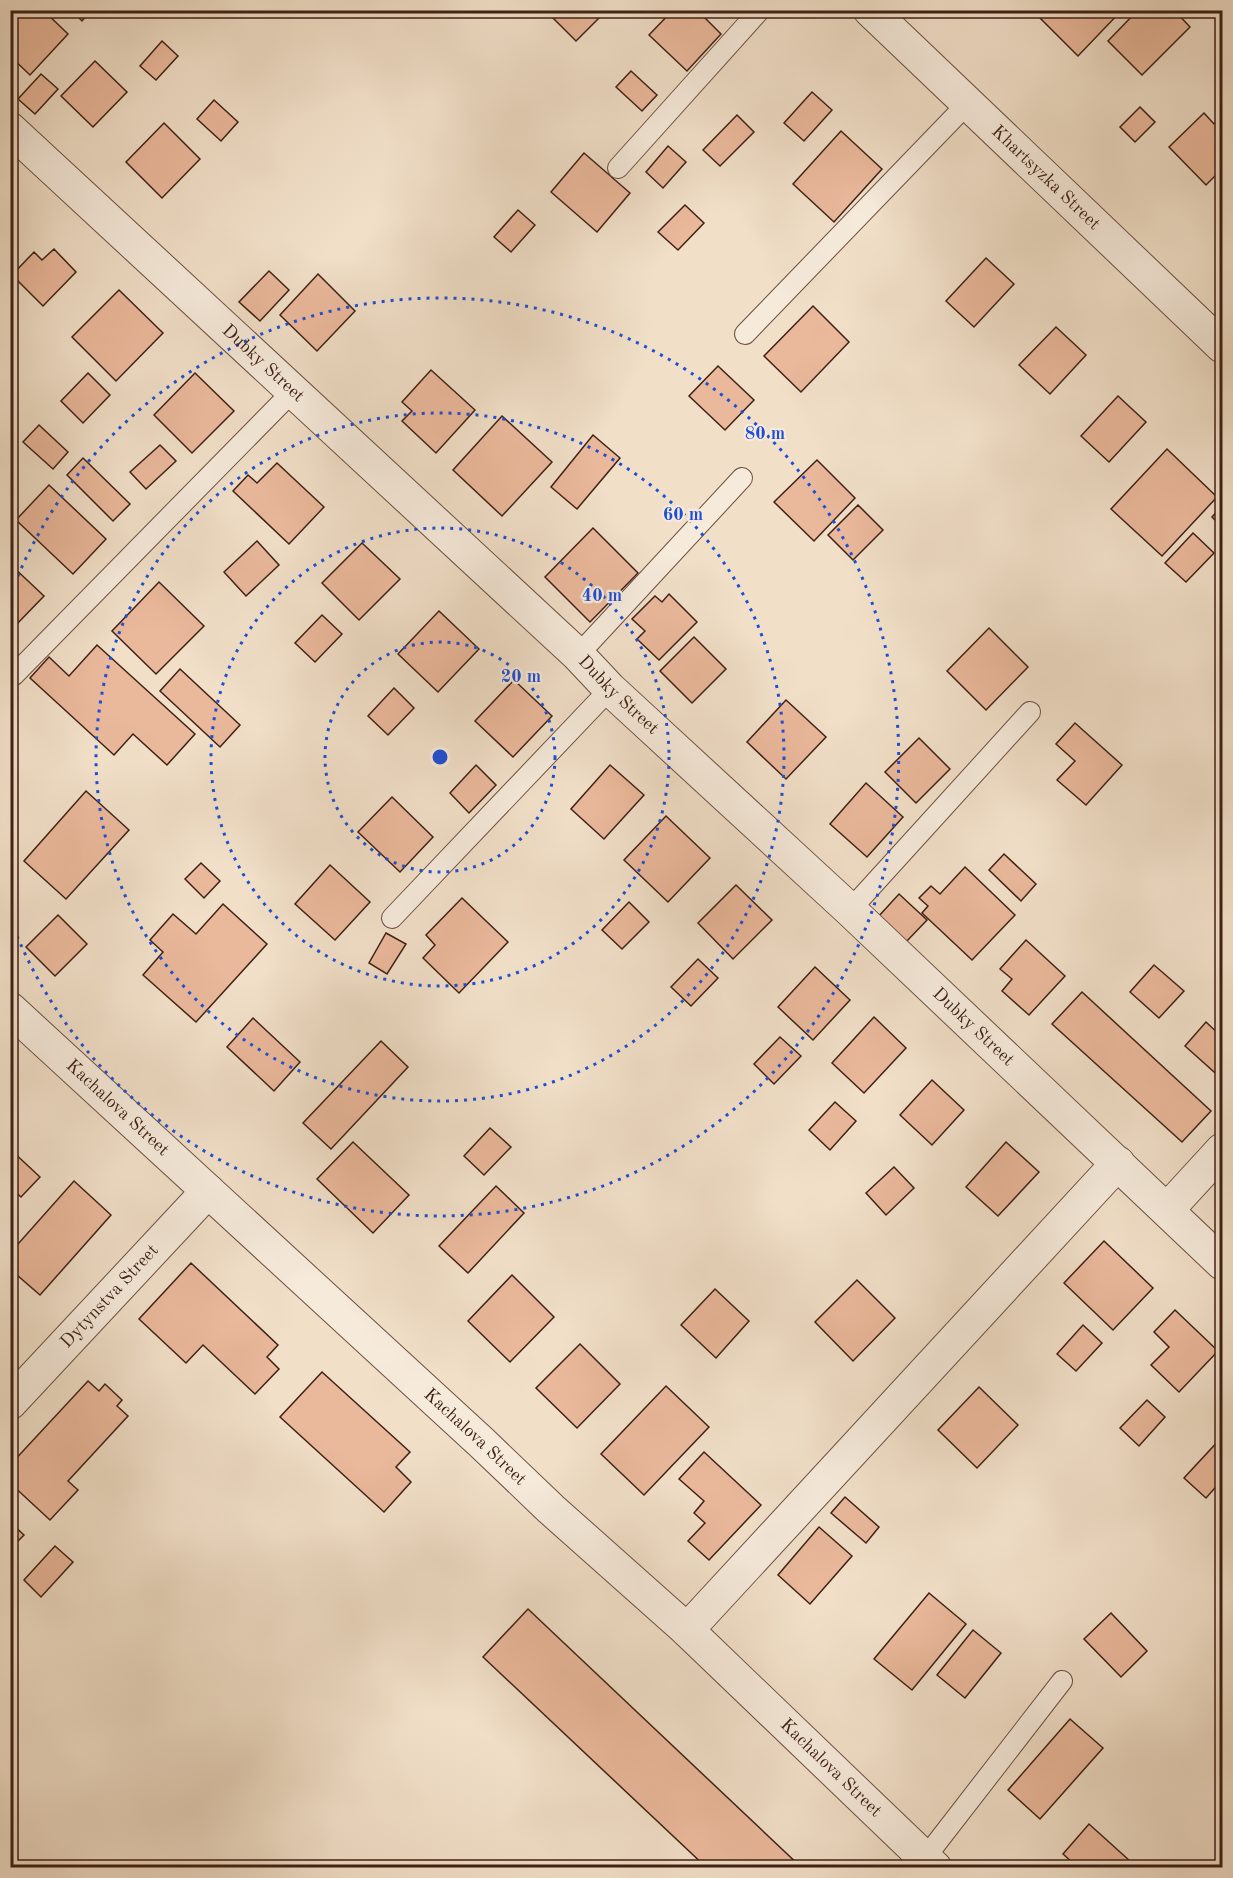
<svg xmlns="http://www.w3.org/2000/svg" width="1233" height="1878" viewBox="0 0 1233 1878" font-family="'Old Standard TT',serif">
<rect width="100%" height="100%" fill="#f1dfc8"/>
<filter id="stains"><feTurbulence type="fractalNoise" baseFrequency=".00333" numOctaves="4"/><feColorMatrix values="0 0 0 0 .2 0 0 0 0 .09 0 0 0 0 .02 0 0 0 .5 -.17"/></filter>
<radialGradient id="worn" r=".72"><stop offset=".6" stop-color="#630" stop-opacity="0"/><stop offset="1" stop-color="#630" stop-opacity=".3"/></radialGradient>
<g fill="#eab89b" stroke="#3f2115" stroke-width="1.5">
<path d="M20,10h23l25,24 -38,41 -20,-19v-35z"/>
<path d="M71,10h20l-9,11z"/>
<path d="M545,10h62l-31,31z"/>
<path d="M673,10h24l24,24 -34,37 -38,-36z"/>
<path d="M1032,10h90l-44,46z"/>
<path d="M1138,10h36l16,17 -48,48 -34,-34z"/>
<path d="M162,41l16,15 -22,24 -16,-14z"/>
<path d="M95,61l32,31 -34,35 -32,-31z"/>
<path d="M631,71l26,24 -15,16 -26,-24z"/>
<path d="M41,74l17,15 -23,25 -17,-15z"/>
<path d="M812,92l20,18 -28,31 -20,-18z"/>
<path d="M214,100l24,22 -17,19 -24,-22z"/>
<path d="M1140,107l15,15 -20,20 -15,-15z"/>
<path d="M1204,113l10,11 8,-9v54l-16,16 -37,-38z"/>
<path d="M737,115l17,17 -34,34 -17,-16z"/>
<path d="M164,123l36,36 -38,39 -36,-36z"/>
<path d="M841,131l41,38 -48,53 -41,-38z"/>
<path d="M668,146l18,16 -23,26 -17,-16z"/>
<path d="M584,153l46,40 -33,39 -46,-40z"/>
<path d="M685,205l19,18 -26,27 -20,-18z"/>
<path d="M518,210l17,15 -24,27 -17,-15z"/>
<path d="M54,249l22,23 -33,34 -31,-31 22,-23 8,8z"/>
<path d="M986,258l28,26 -40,43 -28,-26z"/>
<path d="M269,271l20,19 -29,31 -21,-19z"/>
<path d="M318,274l37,37 -38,40 -37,-36z"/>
<path d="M119,290l44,43 -47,48 -44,-44z"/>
<path d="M813,306l36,36 -48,50 -37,-36z"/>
<path d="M1056,327l30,28 -36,39 -31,-29z"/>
<path d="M718,366l36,34 -29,30 -36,-34z"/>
<path d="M431,370l44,40 -39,43 -34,-32 10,-10 -10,-9z"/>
<path d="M88,373l22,22 -27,28 -22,-22z"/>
<path d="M195,373l39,38 -42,42 -38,-38z"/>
<path d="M1118,396l28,26 -37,40 -28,-26z"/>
<path d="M502,416l50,46 -50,54 -49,-46z"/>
<path d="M39,425l29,27 -15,17 -30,-27z"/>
<path d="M593,435l27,23 -43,51 -26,-22z"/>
<path d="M160,445l16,16 -30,28 -16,-17z"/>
<path d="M1167,449l50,48 -55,59 -51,-47z"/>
<path d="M83,458l47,46 -17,17 -46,-46z"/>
<path d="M817,460l38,38 -41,43 -40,-39z"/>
<path d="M277,463l47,44 -35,37 -56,-53 15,-16 9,8z"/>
<path d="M49,485l57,54 -33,35 -57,-54z"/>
<path d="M858,505l25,25 -30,30 -25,-25z"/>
<path d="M1222,506v21l-10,-10z"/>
<path d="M593,528l45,45 -48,49 -45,-45z"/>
<path d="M1193,533l21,20 -28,29 -21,-19z"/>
<path d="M257,541l22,24 -33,31 -22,-24z"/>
<path d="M362,543l38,36 -41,41 -37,-37z"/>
<path d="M10,564l34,32 -32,33 -2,-1z"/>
<path d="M159,582l45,44 -48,48 -44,-43z"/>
<path d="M669,594l28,28 -38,38 -22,-21 8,-8 -13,-12 23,-23 7,6z"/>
<path d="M439,611l40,38 -41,43 -40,-38z"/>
<path d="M322,615l20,19 -27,28 -20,-19z"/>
<path d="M989,628l39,39 -42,43 -39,-39z"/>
<path d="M694,637l32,32 -34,34 -32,-32z"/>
<path d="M97,645l98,89 -28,31 -34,-31 -19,21 -84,-77 19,-21 20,19z"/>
<path d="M180,669l60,56 -20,22 -60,-56z"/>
<path d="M514,680l38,36 -39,41 -38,-36z"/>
<path d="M394,688l20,20 -26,27 -20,-19z"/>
<path d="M786,700l40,37 -40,42 -39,-37z"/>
<path d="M1075,723l47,42 -36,40 -29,-25 18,-19 -19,-17z"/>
<path d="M919,738l31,31 -34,34 -31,-31z"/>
<path d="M476,765l20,20 -27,28 -19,-20z"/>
<path d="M610,765l34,30 -40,44 -33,-30z"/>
<path d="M866,783l37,34 -36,40 -37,-33z"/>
<path d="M86,791l43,39 -63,69 -42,-38z"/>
<path d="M392,797l41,40 -33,35 -42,-40z"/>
<path d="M666,816l44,42 -42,44 -44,-42z"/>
<path d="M1004,854l32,30 -15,17 -32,-31z"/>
<path d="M201,863l19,18 -16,17 -19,-19z"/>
<path d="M330,865l40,37 -35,38 -40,-36z"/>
<path d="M965,867l50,48 -43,45 -50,-47 6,-7 -9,-8 12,-12 9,8z"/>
<path d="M736,885l36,35 -39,39 -35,-36z"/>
<path d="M899,894l28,26 -22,23 -27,-26z"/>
<path d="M462,898l46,44 -49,51 -36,-35 12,-13 -9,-10z"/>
<path d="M629,902l20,20 -27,27 -20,-19z"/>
<path d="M223,904l44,40 -71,78 -53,-47 20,-23 -13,-12 23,-26 23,20z"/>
<path d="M58,915l29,29 -32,32 -29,-29z"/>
<path d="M386,933l20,11 -19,30 -18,-11z"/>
<path d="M1026,940l39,36 -36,39 -27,-24 10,-12 -12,-10z"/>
<path d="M698,959l20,19 -27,28 -20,-19z"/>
<path d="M1154,965l30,26 -25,27 -29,-26z"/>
<path d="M815,967l35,33 -37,40 -35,-33z"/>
<path d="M1082,992l129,119 -29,31 -130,-118z"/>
<path d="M874,1017l32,31 -42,45 -32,-30z"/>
<path d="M253,1018l47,44 -26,29 -47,-44z"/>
<path d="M1206,1022l16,15v42l-37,-33z"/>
<path d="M780,1037l21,19 -27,28 -20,-20z"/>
<path d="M381,1041l27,26 -77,82 -28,-26z"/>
<path d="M932,1080l32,30 -32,35 -32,-30z"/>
<path d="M835,1102l21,19 -26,29 -21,-20z"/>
<path d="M490,1128l21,19 -27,28 -20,-19z"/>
<path d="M353,1142l56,53 -36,38 -56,-54z"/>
<path d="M1006,1142l33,30 -41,44 -32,-29z"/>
<path d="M10,1149l30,28 -19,20 -8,-7 -3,2z"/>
<path d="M894,1167l20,21 -28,27 -20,-22z"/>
<path d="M74,1181l37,34 -71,80 -30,-26v-16z"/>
<path d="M496,1186l28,27 -56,60 -29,-27z"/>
<path d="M1104,1241l49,47 -40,42 -49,-47z"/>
<path d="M191,1263l87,82 -11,12 12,12 -24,25 -52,-49 -17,18 -47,-44z"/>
<path d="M512,1275l42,42 -44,45 -42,-41z"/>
<path d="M857,1280l38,38 -42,43 -38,-39z"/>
<path d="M715,1289l34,32 -33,37 -35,-33z"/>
<path d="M1175,1310l43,41 -39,41 -28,-27 18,-18 -15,-15z"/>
<path d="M1083,1325l19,18 -26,28 -19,-17z"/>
<path d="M580,1344l40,40 -43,44 -41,-40z"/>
<path d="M322,1372l88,80 -14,15 15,15 -27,30 -104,-95z"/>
<path d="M88,1381l11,10 6,-7 17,16 -5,6 11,10 -60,65 10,9 -28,30 -40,-37v-18z"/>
<path d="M666,1386l43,41 -65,68 -43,-41z"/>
<path d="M979,1387l39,38 -41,43 -39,-38z"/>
<path d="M1147,1400l18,17 -26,29 -19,-18z"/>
<path d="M1222,1437v43l-16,18 -22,-20z"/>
<path d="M704,1452l57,53 -52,55 -21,-19 17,-18 -11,-10 10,-12 -25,-22z"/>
<path d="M845,1497l34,30 -13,16 -35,-30z"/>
<path d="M10,1522l14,13 -14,14z"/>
<path d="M819,1527l33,29 -42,48 -32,-29z"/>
<path d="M55,1546l18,16 -32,35 -17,-17z"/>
<path d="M929,1593l37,31 -54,66 -38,-31z"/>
<path d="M528,1609l274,259h-95l-224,-211z"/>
<path d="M1111,1613l36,38 -26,26 -37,-38z"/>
<path d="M973,1630l28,23 -36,45 -28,-23z"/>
<path d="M1070,1719l33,29 -63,71 -32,-29z"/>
<path d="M1089,1824l41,37 -6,7h-53l3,-4 -11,-10z"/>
</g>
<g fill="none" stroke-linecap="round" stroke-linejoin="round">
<defs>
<g id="service">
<path d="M618,168l142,-158"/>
<path d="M745,334l223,-231"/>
<path d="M578,655l164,-177"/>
<path d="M14,675l279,-284"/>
<path d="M850,910l180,-198"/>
<path d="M392,918l218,-229"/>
<path d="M925,1858l137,-177"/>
</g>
<g id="minor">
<path id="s1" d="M870,10l352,336"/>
<path id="s2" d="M10,129l568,526 32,34 240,221 372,353"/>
<path id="s3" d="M10,1009l472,434 69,66 136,121 248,238"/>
<path d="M1167,1210l55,-60"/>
<path id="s4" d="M10,1403l198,-212"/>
<path d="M687,1630l431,-467"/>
</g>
</defs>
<use href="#service" stroke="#6c5042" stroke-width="22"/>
<use href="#minor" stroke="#6c5042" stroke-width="35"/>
<use href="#service" stroke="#f6eadb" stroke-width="20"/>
<use href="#minor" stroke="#f6eadb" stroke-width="33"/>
</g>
<g fill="none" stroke="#1d4ed8" stroke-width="3" stroke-dasharray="3 6">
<circle cx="440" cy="757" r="115"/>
<circle cx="440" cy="757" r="229"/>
<circle cx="440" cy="757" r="344"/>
<path d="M11 593A459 459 0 1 1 11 921"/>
</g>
<g text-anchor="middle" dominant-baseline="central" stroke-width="4.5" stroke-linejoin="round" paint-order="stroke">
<g font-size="18" fill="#3f2115" stroke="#f6eadb">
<text stroke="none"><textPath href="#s1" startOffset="243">Khartsyzka Street</textPath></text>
<text stroke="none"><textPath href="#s2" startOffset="345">Dubky Street</textPath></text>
<text stroke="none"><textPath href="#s2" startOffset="831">Dubky Street</textPath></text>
<text stroke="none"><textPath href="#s2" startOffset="1317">Dubky Street</textPath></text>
<text stroke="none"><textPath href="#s3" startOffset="146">Kachalova Street</textPath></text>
<text stroke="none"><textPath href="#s4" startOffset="146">Dytynstva Street</textPath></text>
<text stroke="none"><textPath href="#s3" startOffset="632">Kachalova Street</textPath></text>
<text stroke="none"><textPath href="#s3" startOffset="1118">Kachalova Street</textPath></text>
</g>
</g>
<circle cx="440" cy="757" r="9" fill="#1d4ed8" stroke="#f6eadb" stroke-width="3"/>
<g font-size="18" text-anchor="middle" font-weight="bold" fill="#1d4ed8" stroke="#f6eadb" stroke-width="4.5" stroke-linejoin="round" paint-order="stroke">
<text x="765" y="439">80 m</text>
<text x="683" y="520">60 m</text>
<text x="602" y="601">40 m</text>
<text x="521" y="682">20 m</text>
</g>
<rect width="1233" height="1878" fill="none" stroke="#f1dfc8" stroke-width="36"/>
<rect x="12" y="12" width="1209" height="1854" fill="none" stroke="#3f2115" stroke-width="3"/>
<rect x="18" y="18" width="1197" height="1842" fill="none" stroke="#3f2115" stroke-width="1.5"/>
<rect width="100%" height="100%" filter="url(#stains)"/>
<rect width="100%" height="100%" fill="url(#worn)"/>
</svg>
